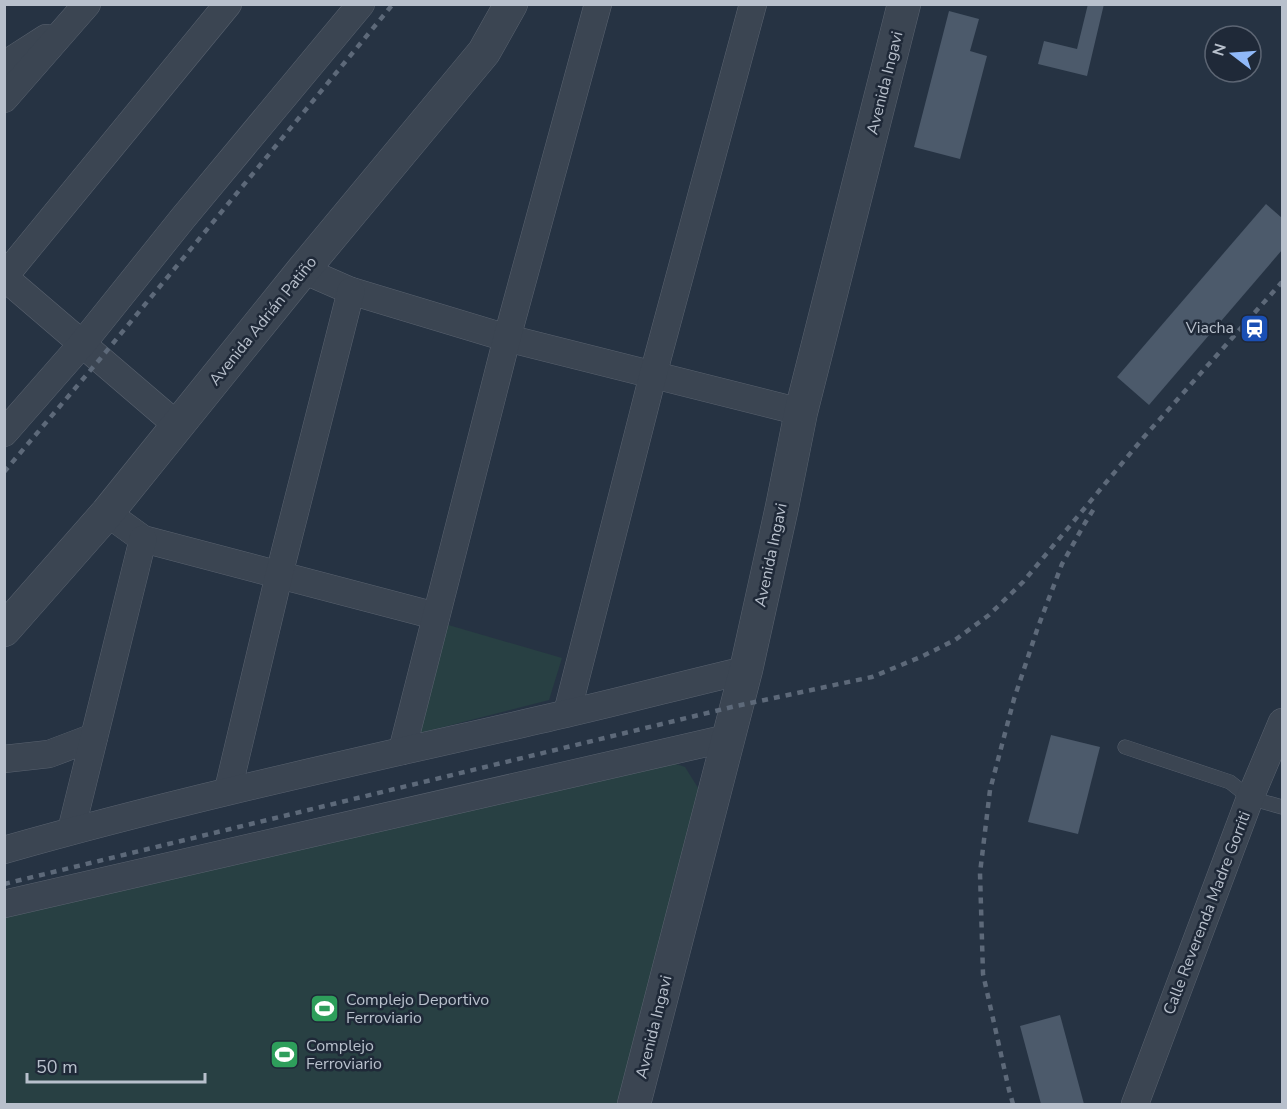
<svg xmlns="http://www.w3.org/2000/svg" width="1287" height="1109" viewBox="0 0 1287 1109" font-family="'Nunito Sans',sans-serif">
<rect width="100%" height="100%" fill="#263343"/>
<g fill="#284043">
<path d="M445,624l117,34 -13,42 -129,33z"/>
<path d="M653,756l32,11 15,24 -80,313h-615l-1,-190z"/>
</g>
<g fill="#4c5a6b">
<path d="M1088,4h16l-17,72 -49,-12 6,-23 33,8z"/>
<path d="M949,11l30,8 -9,32 17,5 -27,103 -46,-12z"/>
<path d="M1266,204l16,14v32l-133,155 -32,-28z"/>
<path d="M1051,735l49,12 -22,87 -50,-12z"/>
<path d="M1060,1015l24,89h-43l-21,-78z"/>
</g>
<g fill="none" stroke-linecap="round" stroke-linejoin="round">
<defs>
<path id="service" d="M1125,747l105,35 20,16 32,9"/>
<g id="minor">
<path d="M4,65l42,-27"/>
<path d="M4,99l83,-95"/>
<path d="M303,270l48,21 156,47 294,74"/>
<path d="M178,426l-174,-149 224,-273"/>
<path d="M4,433l78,-89 101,-126 178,-214"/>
<path d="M107,513l36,26 293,77"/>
<path d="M567,713l86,-338 100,-371"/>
<path d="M402,751l105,-413 91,-334"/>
<path d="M4,759l45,-5 45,-17"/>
<path d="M228,790l51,-215 72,-284"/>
<path d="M71,831l72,-292"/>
<path d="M4,850c186,-53 374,-93 561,-136 61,-14 121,-30 181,-44"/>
<path d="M4,904l724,-166"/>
<path d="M1135,1104l115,-306 32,-76"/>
</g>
<g id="tertiary">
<path d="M4,630l103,-117 196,-243 181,-218 27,-48"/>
<path d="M634,1104l112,-434 36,-163 19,-95 103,-408"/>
</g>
</defs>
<use href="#service" stroke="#59626f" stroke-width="15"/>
<use href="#minor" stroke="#59626f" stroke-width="28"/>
<use href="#tertiary" stroke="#59626f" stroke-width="34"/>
<use href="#service" stroke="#3b4552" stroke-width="14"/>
<use href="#minor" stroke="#3b4552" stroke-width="27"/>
<use href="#tertiary" stroke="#3b4552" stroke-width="33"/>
<g stroke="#5d6979" stroke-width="4.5" stroke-dasharray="6 6" stroke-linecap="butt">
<path d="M4,472l96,-113 293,-355"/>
<path d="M4,884l732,-178 136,-29 51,-21 32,-16 34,-25 34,-33 121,-145 138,-155"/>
<path d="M1013,1104l-4,-14 -26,-116 -3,-101 10,-83 24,-91 24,-72 24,-63 23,-41 10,-16"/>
</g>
</g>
<defs>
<symbol id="station-square" viewBox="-11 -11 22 22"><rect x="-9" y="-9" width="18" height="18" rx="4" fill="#1a4fb4" stroke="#1f2938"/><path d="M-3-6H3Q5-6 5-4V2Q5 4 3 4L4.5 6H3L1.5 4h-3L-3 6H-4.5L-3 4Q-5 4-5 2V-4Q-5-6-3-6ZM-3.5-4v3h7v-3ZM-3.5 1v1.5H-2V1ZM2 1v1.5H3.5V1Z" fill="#fff"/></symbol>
<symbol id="stadium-square" viewBox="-11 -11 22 22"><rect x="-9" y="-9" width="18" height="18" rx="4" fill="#2e9e5b" stroke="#1f2938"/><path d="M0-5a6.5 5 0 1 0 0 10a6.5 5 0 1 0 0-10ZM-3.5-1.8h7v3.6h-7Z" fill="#fff"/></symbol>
</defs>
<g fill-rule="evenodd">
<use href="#station-square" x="1238" y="312" width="33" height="33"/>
<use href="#stadium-square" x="308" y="992" width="33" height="33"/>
<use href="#stadium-square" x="268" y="1038" width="33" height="33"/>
</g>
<g text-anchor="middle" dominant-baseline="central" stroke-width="5" stroke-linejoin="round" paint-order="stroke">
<g font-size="16" fill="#b8c0cc" stroke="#1f2938">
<text transform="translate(885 83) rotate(-76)">Avenida Ingavi</text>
<text transform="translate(263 321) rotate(-51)">Avenida Adrián Patiño</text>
<text transform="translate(771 555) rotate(-78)">Avenida Ingavi</text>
<text transform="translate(1207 913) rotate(-69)">Calle Reverenda Madre Gorriti</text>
<text transform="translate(654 1027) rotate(-76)">Avenida Ingavi</text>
</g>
<g font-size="16" fill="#b8c0cc" stroke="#1f2938" text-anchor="start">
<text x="1234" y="328" text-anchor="end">Viacha</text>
<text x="346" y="1000">Complejo Deportivo<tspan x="346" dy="18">Ferroviario</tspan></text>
<text x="306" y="1046">Complejo<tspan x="306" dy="18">Ferroviario</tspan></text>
</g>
</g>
<rect width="1287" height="1109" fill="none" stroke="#b8c0cc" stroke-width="12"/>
<g transform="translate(1233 54) rotate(287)"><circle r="28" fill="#1f2938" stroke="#5c6573" stroke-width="1.5"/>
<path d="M0-4.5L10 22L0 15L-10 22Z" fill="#90b9f9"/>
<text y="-9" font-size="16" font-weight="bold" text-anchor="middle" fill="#b8c0cc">N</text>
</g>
<path d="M27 1073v9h178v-9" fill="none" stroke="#b8c0cc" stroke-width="3"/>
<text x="36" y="1073" font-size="18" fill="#b8c0cc" stroke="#1f2938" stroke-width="4.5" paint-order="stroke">50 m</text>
</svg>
